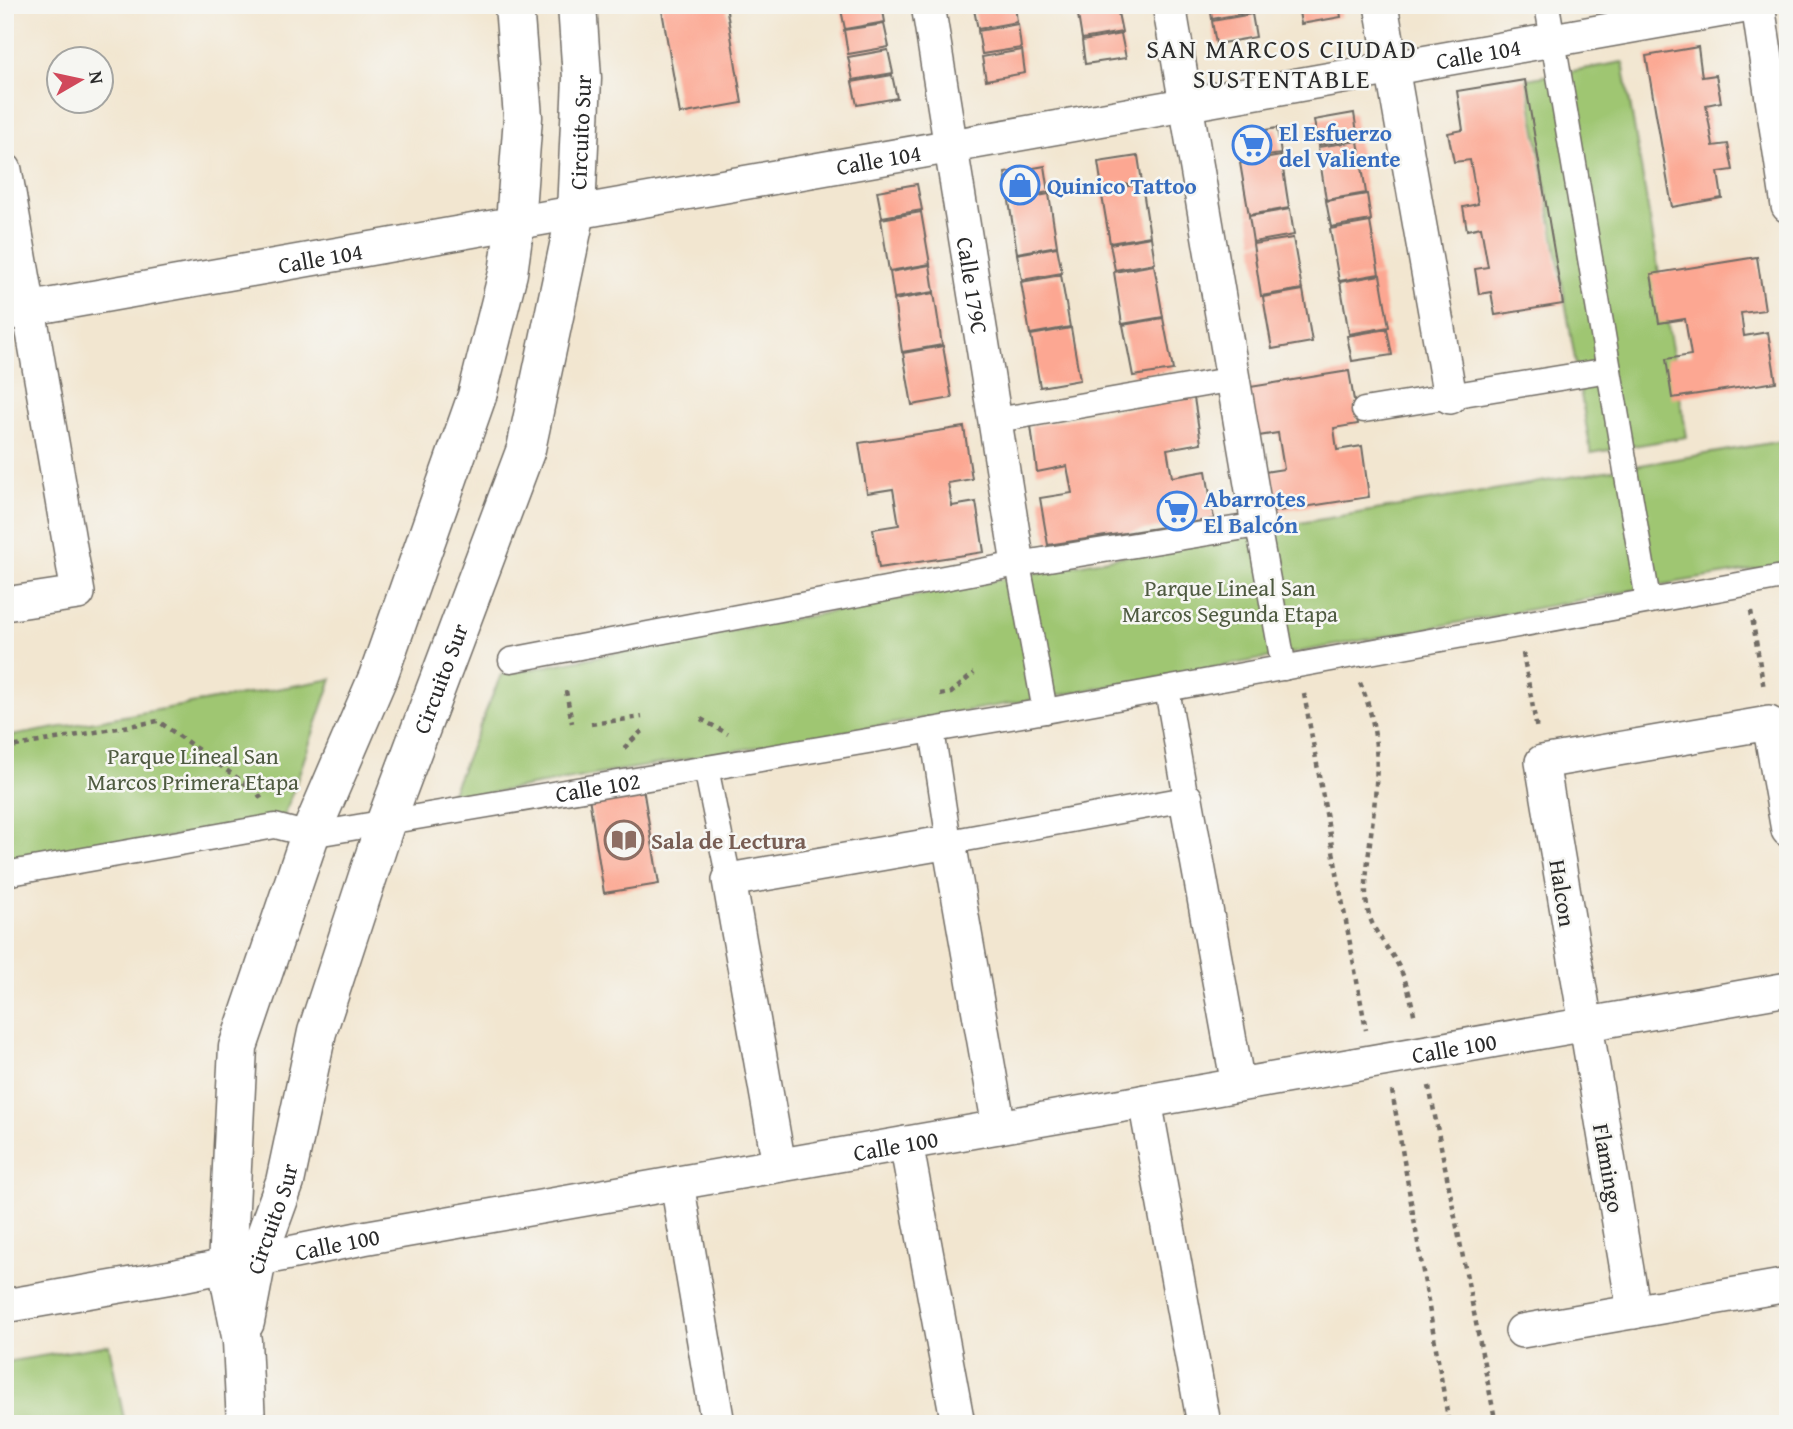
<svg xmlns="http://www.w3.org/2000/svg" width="1793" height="1429" viewBox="0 0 1793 1429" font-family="'Gentium Book Plus',serif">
<rect width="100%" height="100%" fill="#f6f6f2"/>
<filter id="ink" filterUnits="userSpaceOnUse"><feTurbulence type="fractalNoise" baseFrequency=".0143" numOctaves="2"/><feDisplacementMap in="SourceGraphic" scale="14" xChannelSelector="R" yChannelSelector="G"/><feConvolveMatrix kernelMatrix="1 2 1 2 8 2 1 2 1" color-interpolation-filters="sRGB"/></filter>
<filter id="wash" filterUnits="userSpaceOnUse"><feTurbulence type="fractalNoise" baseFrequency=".00686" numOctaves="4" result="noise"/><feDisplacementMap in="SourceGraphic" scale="28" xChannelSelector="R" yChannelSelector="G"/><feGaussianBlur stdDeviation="1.57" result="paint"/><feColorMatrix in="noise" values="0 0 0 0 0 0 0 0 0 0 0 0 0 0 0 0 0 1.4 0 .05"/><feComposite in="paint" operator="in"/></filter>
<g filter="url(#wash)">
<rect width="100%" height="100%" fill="#f2e6d0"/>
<g fill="#9fc672" stroke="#65784e" stroke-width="2">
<path d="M1623,62l64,375 -96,16 -64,-374z"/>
<path d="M1788,440v124l-116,19 -508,94 -715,123 52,-125 769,-147z"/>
<path d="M332,679l-48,138 -279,49v-129z"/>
<path d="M109,1345l16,79h-120v-62z"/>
</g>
<g id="blocks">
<g fill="#fca792">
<path d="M661,5h65l16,98 -62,11z"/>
<path d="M840,5h42l3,17 -40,7z"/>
<path d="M973,5h42l2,17 -39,7z"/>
<path d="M1076,5h38v2l-37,6z"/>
<path d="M1210,5h41l1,7 -40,7z"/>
<path d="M1298,5h41l2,12 -40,7z"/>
<path d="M1117,8l5,24 -40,7 -4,-24z"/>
<path d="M1252,14l4,23 -40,7 -4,-23z"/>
<path d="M884,24l5,23 -41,7 -4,-24z"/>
<path d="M1018,24l3,24 -39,6 -4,-23z"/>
<path d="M1121,34l5,24 -41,6 -3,-23z"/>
<path d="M1698,47l4,30 14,-2 5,27 -15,3 7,41 15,-2 5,26 -15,2 4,26 -50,9 -26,-151z"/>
<path d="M888,50l5,23 -40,7 -5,-23z"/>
<path d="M1022,50l3,23 -39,7 -4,-23z"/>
<path d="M892,75l5,23 -40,7 -5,-23z"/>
<path d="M1525,80l38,224 -68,11 -4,-23 -12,2 -4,-25 13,-2 -7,-40 -14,3 -4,-23 15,-3 -8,-44 -16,2 -6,-29 15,-3 -6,-39z"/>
<path d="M1354,113l4,26 -40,6 -4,-25z"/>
<path d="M1277,128l4,26 -40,6 -4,-25z"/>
<path d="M1358,141l8,52 -40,7 -8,-53z"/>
<path d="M1138,156l4,26 -40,6 -4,-26z"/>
<path d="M1281,156l8,52 -40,7 -9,-52z"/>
<path d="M1045,166l4,26 -40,7 -4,-26z"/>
<path d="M917,184l5,26 -40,7 -5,-26z"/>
<path d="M1142,184l8,52 -40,7 -9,-53z"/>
<path d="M1049,194l8,52 -40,7 -8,-52z"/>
<path d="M1367,194l4,26 -40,7 -5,-26z"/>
<path d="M1290,209l4,26 -41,7 -4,-26z"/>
<path d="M921,212l9,52 -41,7 -8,-52z"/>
<path d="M1370,222l9,52 -40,7 -9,-52z"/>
<path d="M1151,237l4,26 -40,7 -5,-26z"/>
<path d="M1293,238l9,51 -41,7 -8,-52z"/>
<path d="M1057,247l5,26 -40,7 -5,-26z"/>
<path d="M1757,257l8,53 -24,3 3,23 24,-4 8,50 -104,16 -6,-39 25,-4 -6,-36 -26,4 -8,-49z"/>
<path d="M930,265l4,27 -40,6 -4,-26z"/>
<path d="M1154,265l9,52 -41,7 -8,-52z"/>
<path d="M1061,275l9,52 -40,7 -9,-52z"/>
<path d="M1380,275l9,52 -40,7 -9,-52z"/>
<path d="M1303,290l9,52 -40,7 -9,-52z"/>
<path d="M934,293l8,52 -40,7 -8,-52z"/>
<path d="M1163,318l10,52 -40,6 -10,-51z"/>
<path d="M1071,328l9,52 -40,7 -9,-52z"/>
<path d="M1387,329l5,26 -40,6 -5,-25z"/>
<path d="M943,346l9,52 -40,7 -9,-52z"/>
<path d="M1349,371l9,53 -24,4 3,22 25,-4 7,51 -104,16 -7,-40 26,-4 -6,-36 -26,4 -8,-49z"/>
<path d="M1194,398l7,45 -34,6 5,28 34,-6 8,48 -166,26 -8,-47 32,-5 -5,-27 -30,6 -6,-46z"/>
<path d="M964,427l8,52 -24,4 4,23 24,-4 8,50 -105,16 -6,-39 26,-4 -6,-36 -26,4 -8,-50z"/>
<path d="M643,788l16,96 -55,9 -15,-96z"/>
</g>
</g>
</g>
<g filter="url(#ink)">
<use href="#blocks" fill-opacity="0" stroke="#716c65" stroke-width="2"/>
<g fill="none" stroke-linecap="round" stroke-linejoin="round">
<defs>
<g id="pedestrian">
<path d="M1547,5l101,595"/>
<path d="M1364,410l245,-40"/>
<path d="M997,420l237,-41"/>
<path d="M1018,564l27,147"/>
<path d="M511,660l507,-96 240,-39 26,143"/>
<path d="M932,730l17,112 237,-43 -19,-110"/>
<path d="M706,768l23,112"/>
<path id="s1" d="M5,874l270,-48 35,9 735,-124 743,-135"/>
</g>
<g id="minor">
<path id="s2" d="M928,5l90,559"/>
<path d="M1169,5l89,520"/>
<path d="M1381,5l69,392"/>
<path d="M1758,5l30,201"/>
<path d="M5,170l73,423 -73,11"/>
<path id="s3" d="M5,313l1746,-308"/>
<path d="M1186,799l52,286"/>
<path d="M1145,1101l59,323"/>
<path d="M906,1143l52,281"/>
<path d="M779,1165l-50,-285 220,-38 50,285"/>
<path d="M677,1183l41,241"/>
<path id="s4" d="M5,1306l167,-29 191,-39 1425,-249"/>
<path d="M1634,1312l-92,-550 227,-39 19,107"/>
<path d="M1522,1331l266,-46"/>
</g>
<g id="tertiary">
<path id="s5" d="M245,1322l12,-63 28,-77 32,-150 69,-211 140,-372 50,-237 6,-134 -5,-73"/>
<path d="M246,1424l-4,-83 -15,-75 11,-219 72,-212 68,-158 99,-281 31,-123 7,-50 8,-106 -9,-112"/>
</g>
</defs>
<use href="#pedestrian" stroke="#716c65" stroke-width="27"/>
<use href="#minor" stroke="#716c65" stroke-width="36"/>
<use href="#tertiary" stroke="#716c65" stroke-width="41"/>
<g stroke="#716c65" stroke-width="4.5" stroke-dasharray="5 5" stroke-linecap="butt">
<path d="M1751,611l13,78"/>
<path d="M1523,653l14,77"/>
<path d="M1360,683c24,54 17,101 10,159 -2,21 -6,43 -3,64 3,21 17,36 27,52 12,19 17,40 21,61"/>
<path d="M566,691l6,32"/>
<path d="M1304,694l62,336"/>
<path d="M940,695l11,-2 23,-20"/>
<path d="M701,719l27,15"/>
<path d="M591,724l51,-7"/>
<path d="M5,748l153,-27 99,71 5,8"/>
<path d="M624,748l20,-19"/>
<path d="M1429,1086l67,338"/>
<path d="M1392,1091l57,333"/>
</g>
<use href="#pedestrian" stroke="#fff" stroke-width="24"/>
<use href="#minor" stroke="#fff" stroke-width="33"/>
<use href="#tertiary" stroke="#fff" stroke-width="38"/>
</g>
</g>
<defs>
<symbol id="supermarket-ring" viewBox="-11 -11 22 22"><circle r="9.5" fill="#f6f6f2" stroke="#3f7fe0" stroke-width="1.5"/><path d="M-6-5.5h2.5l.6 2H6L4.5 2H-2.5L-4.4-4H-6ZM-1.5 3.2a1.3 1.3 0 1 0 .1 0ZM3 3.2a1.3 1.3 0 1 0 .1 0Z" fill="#3f7fe0"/></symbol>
<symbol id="shop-ring" viewBox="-11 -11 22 22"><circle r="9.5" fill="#f6f6f2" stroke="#3f7fe0" stroke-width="1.5"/><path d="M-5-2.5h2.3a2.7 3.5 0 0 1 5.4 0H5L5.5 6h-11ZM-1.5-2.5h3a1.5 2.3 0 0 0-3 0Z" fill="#3f7fe0"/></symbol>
<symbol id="library-ring" viewBox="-11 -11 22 22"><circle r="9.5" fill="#f6f6f2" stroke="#8d6e63" stroke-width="1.5"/><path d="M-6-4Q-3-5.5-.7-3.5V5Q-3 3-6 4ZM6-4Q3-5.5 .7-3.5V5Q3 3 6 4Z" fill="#8d6e63"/></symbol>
</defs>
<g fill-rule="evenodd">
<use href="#supermarket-ring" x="1230" y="123" width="44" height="44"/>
<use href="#shop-ring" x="998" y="163" width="44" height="44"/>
<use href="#supermarket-ring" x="1155" y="489" width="44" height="44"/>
<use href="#library-ring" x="602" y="818" width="44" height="44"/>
</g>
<g text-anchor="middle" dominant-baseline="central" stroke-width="5" stroke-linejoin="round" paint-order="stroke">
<g font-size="23" fill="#2b2b2b" stroke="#f6f6f2">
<text stroke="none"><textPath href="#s3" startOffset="1496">Calle 104</textPath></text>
<text stroke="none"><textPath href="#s5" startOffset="1241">Circuito Sur</textPath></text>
<text stroke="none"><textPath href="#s3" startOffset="887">Calle 104</textPath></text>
<text stroke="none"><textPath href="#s3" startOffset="320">Calle 104</textPath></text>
<text stroke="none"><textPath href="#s2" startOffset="284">Calle 179C</textPath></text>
<text stroke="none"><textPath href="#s5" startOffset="674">Circuito Sur</textPath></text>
<text stroke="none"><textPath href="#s1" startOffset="602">Calle 102</textPath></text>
<text transform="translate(1563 893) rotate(81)">Halcon</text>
<text stroke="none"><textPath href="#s4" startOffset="1472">Calle 100</textPath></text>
<text stroke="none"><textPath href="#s4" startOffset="905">Calle 100</textPath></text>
<text transform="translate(1609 1168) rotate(80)">Flamingo</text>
<text stroke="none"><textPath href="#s5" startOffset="107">Circuito Sur</textPath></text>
<text stroke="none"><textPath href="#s4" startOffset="338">Calle 100</textPath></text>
</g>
<g font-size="23" font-weight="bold" fill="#366cbe" stroke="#f6f6f2" text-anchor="start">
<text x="1279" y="132">El Esfuerzo<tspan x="1279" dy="26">del Valiente</tspan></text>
<text x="1047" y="185">Quinico Tattoo</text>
<text x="1204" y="498">Abarrotes<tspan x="1204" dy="26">El Balcón</tspan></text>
</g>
<g font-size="23" fill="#4e5a40" stroke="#f6f6f2">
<text x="1230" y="587">Parque Lineal San<tspan x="1230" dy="26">Marcos Segunda Etapa</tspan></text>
<text x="193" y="755">Parque Lineal San<tspan x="193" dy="26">Marcos Primera Etapa</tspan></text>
</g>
<g font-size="23" font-weight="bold" fill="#785e54" stroke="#f6f6f2" text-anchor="start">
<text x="651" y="840">Sala de Lectura</text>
</g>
<g font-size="26" letter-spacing="2" fill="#2b2b2b" stroke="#f6f6f2">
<text x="1282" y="48">SAN MARCOS CIUDAD<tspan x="1282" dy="30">SUSTENTABLE</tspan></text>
</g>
</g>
<rect width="1793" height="1429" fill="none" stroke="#f6f6f2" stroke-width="28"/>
<g transform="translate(80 80) rotate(81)"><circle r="33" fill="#f6f6f2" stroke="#a5a5a2" stroke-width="2"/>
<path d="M0-5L12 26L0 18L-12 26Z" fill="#d1495b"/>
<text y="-10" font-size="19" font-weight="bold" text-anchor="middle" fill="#2b2b2b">N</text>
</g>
</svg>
